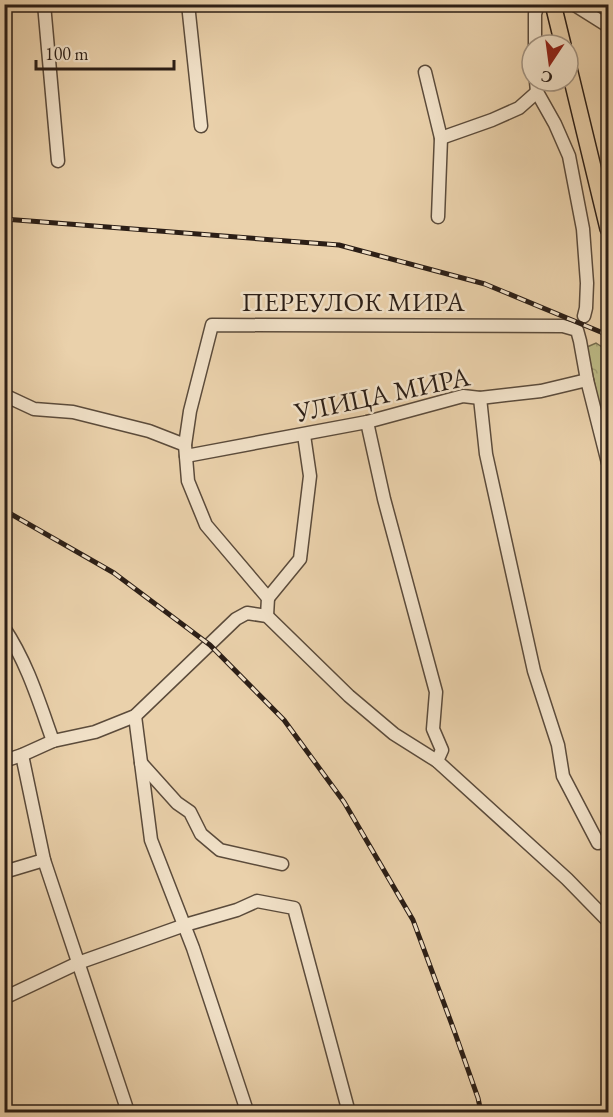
<svg xmlns="http://www.w3.org/2000/svg" width="613" height="1117" viewBox="0 0 613 1117" font-family="'EB Garamond',serif">
<defs>
<pattern id="forest-crowns" width="20" height="18" patternUnits="userSpaceOnUse" patternTransform="scale(1.5)"><rect width="20" height="18" fill="#bcba86"/><path d="M2 6a3 3 0 1 1 6 0M12 15a3 3 0 1 1 6 0" fill="none" stroke="#a29f73"/></pattern>
</defs>
<rect width="100%" height="100%" fill="#ead1ab"/>
<filter id="stains"><feTurbulence type="fractalNoise" baseFrequency=".00333" numOctaves="4"/><feColorMatrix values="0 0 0 0 .2 0 0 0 0 .09 0 0 0 0 .02 0 0 0 .5 -.17"/></filter>
<radialGradient id="worn" r=".72"><stop offset=".6" stop-color="#630" stop-opacity="0"/><stop offset="1" stop-color="#630" stop-opacity=".3"/></radialGradient>
<path fill="url(#forest-crowns)" stroke="#746c4e" stroke-width="1.5" d="M596,343l9,6 3,5v94l-21,-101z"/>
<g fill="none" stroke-linecap="round" stroke-linejoin="round">
<defs>
<g id="minor">
<path d="M44,4l14,157"/>
<path d="M188,4l13,122"/>
<path d="M573,4l35,22"/>
<path d="M535,45v-31l3,-10"/>
<path d="M425,72l16,66 -3,79"/>
<path d="M536,81l1,11 18,32 14,32 14,73 4,54 -1,25 -2,8"/>
<path d="M441,138l51,-18 27,-12 18,-16"/>
<path d="M4,395l30,14 39,3 76,19 36,14"/>
<path d="M480,398l6,56 48,217 24,74 5,31 35,67"/>
<path d="M367,422l17,77 52,193 -3,37 9,21 -5,11"/>
<path d="M186,456l181,-34 96,-26 17,2 61,-7 46,-11"/>
<path d="M268,598l32,-39 10,-83 -6,-41"/>
<path d="M267,616l1,-18 -62,-73 -18,-44 -3,-36 5,-34 22,-86 351,1 14,4 3,11 7,39 21,83"/>
<path d="M4,628c23,34 35,74 49,113"/>
<path d="M135,716l16,124 42,108 54,163"/>
<path d="M22,755l22,105 84,252"/>
<path d="M4,761l18,-6 31,-14 42,-9 40,-16 101,-97 11,-6 20,3 82,80 45,38 43,27 130,118 41,42"/>
<path d="M141,763l36,40 13,9 11,22 19,16 62,14"/>
<path d="M4,872l40,-12"/>
<path d="M4,998l74,-35 107,-38 52,-15 20,-9 37,7 54,201"/>
</g>
<g id="major">
<path d="M553,4l10,41"/>
<path d="M568,64l40,165"/>
</g>
</defs>
<use href="#minor" stroke="#5b4b3b" stroke-width="15"/>
<use href="#major" stroke="#2b1e16" stroke-width="18"/>
<use href="#minor" stroke="#f1e1c8" stroke-width="12"/>
<use href="#major" stroke="#ead1ab" stroke-width="15"/>
<defs>
<g id="rail">
<path d="M4,219l335,26 146,39 123,51"/>
<path d="M4,510l110,63 96,72 74,75 60,82 69,118 42,113 23,65 3,14"/>
</g>
</defs>
<use href="#rail" stroke="#2b1e16" stroke-width="5"/>
<use href="#rail" stroke="#f1e1c8" stroke-width="3" stroke-dasharray="9" stroke-linecap="butt"/>
</g>
<g text-anchor="middle" dominant-baseline="central" stroke-width="5" stroke-linejoin="round" paint-order="stroke">
<g font-size="27" fill="#2b1e16" stroke="#f1e1c8">
<text x="353" y="301">ПЕРЕУЛОК МИРА</text>
<text transform="translate(382 394) rotate(-12)">УЛИЦА МИРА</text>
</g>
</g>
<rect width="613" height="1117" fill="none" stroke="#ead1ab" stroke-width="24"/>
<rect x="6" y="6" width="601" height="1105" fill="none" stroke="#2b1e16" stroke-width="3"/>
<rect x="12" y="12" width="589" height="1093" fill="none" stroke="#2b1e16" stroke-width="1.5"/>
<g transform="translate(550 63) rotate(193)"><circle r="28" fill="#f1e1c8" stroke="#a29381" stroke-width="1.5"/>
<path d="M0-4.5L10 22L0 15L-10 22Z" fill="#8f2418"/>
<text y="-9" font-size="16" font-weight="bold" text-anchor="middle" fill="#2b1e16">С</text>
</g>
<path d="M36 60v9h138v-9" fill="none" stroke="#2b1e16" stroke-width="3"/>
<text x="45" y="60" font-size="18" fill="#2b1e16" stroke="#f1e1c8" stroke-width="4.5" paint-order="stroke">100 m</text>
<rect width="100%" height="100%" filter="url(#stains)"/>
<rect width="100%" height="100%" fill="url(#worn)"/>
</svg>
